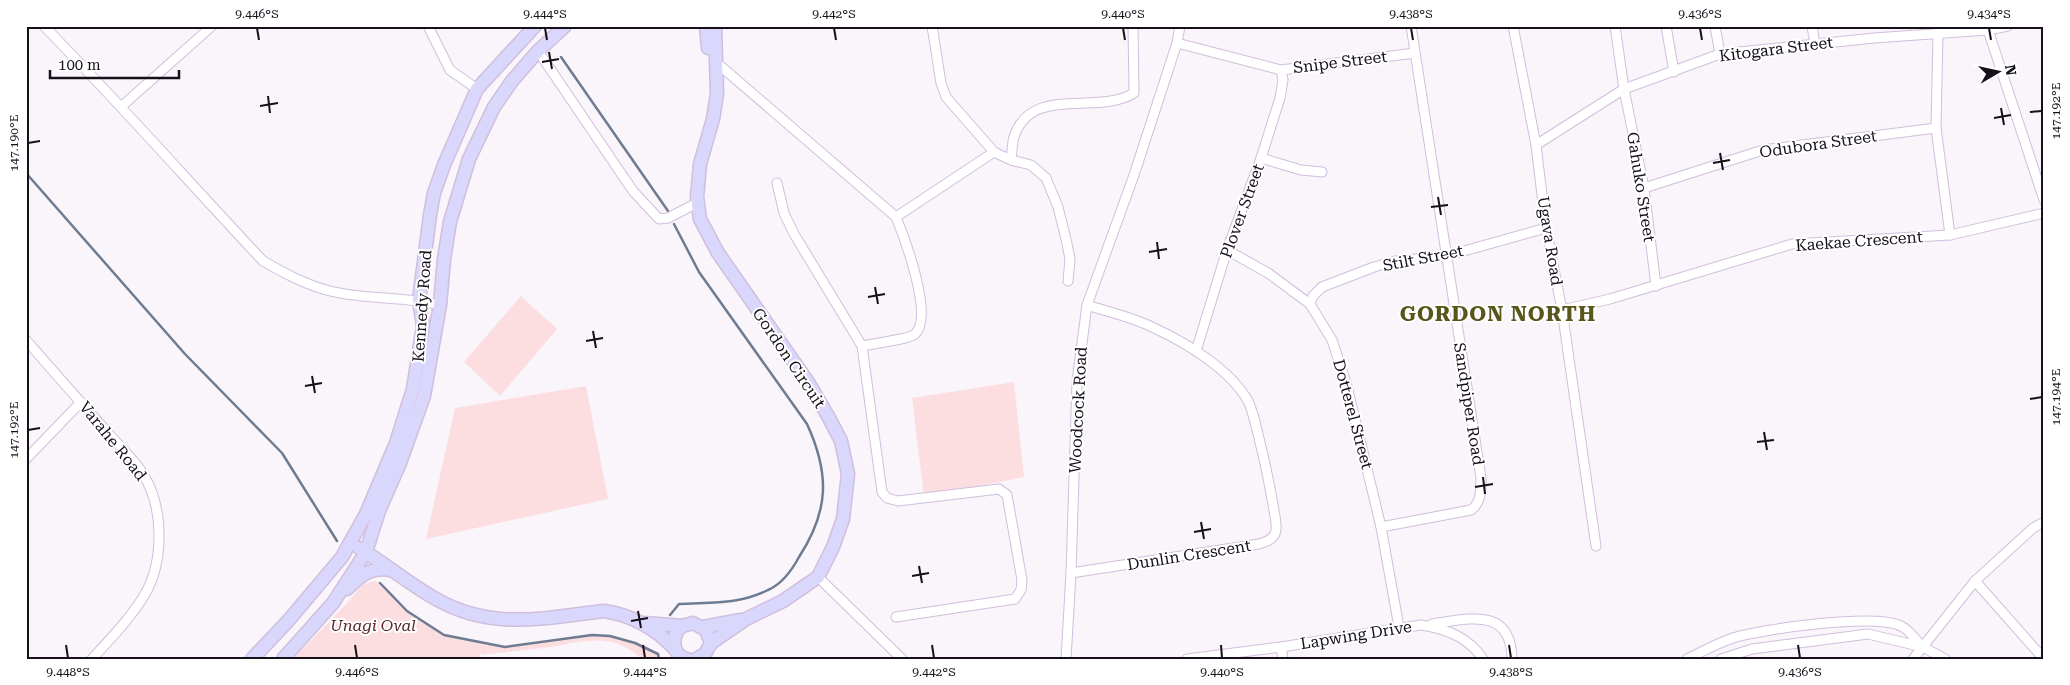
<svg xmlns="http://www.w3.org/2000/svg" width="2070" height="685" viewBox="0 0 2070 685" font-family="'Roboto Serif',serif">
<rect width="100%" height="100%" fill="#f9f5fb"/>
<g fill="#fcdee0">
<path d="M521,296l36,33 -57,67 -36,-34z"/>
<path d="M1014,382l10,95 -100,20 -12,-99z"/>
<path d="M586,386l22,113 -182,40 29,-131z"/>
<path d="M373,581l7,2 27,28 37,24 61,12 87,-12 18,1 25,7 23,11 1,5h-17c-11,-10 -23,-17 -38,-18 -17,-2 -36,3 -53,6 -23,3 -46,5 -69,8l-2,-2v6h-187l55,-57 14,-17z"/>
</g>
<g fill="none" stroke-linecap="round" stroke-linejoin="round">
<g stroke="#6e7c92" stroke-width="2.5">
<path d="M561,57l107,154"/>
<path d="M26,173l159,181 97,99 55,88"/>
<path d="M380,583l27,28 37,24 61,12 87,-12 18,1 25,7 23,11 1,5"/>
<path d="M670,615l9,-11c32,-2 59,1 89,-14 14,-6 24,-20 31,-33 30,-46 31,-83 8,-133l-108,-152 -25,-48"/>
</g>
<defs>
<g id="street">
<path d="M44,26c75,77 146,157 219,235 21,12 43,24 67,30 36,9 74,5 110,14"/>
<path d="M428,26l22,44 27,19"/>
<path d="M932,26l9,57 5,14 48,55"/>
<path d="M1513,26l23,119 10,83 16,82 34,236"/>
<path d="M1615,26l9,63 20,99 12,98"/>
<path d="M1666,26l8,46"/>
<path d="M1715,26l5,28"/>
<path d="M1812,26l3,18"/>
<path d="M1988,30l56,170"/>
<path d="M1938,33l-2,95 14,107"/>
<path d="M1177,43l104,27 134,-17"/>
<path d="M538,51l95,140 26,28 9,-1 29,-15"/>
<path d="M717,63l179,154c9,22 38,100 19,117 -5,5 -43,10 -53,12"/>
<path d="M122,106l90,-80"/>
<path d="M1536,145l88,-56 96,-35 154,-16 114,-8 20,-4"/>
<path d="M1261,158l40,12 21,2"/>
<path d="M1011,160c1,-7 1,-16 3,-23 17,-53 83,-21 120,-44l-1,-67"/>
<path d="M777,183l7,30 10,21 68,112 20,146 5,6 11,3 101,-12 8,6 15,85 -1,10 -6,9 -119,18"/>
<path d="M1644,188l119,-38 173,-22"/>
<path d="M896,217l98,-65 17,8 20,5 15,13 12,29 8,32 4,20 -2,22"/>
<path d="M1227,250l41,23 42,31 22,36 15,46 34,141 18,100"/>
<path d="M1310,304l3,-8 9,-9 52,-20 21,-6 51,-5 100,-28"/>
<path d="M1562,310l48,-11 182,-55 158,-9 94,-22"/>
<path d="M26,340c28,32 55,63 83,94 11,13 26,26 34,40 21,33 21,87 2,120 -14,24 -35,45 -53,65"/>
<path d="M1196,351l31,-101 34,-92 19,-60 3,-18 -2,-10"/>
<path d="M26,459l55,-57"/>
<path d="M1381,527l90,-17c10,-7 10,-20 10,-32l-70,-452"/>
<path d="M1071,573l188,-29c24,-6 17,-19 14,-39 -4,-24 -9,-47 -15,-71 -3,-11 -5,-23 -10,-33 -18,-32 -63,-59 -96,-74 -20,-10 -44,-15 -65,-22"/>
<path d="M818,577l84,82"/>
<path d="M1975,581l69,78"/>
<path d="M1432,624c36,-5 79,-18 80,35"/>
<path d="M1281,647l2,12"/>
<path d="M1066,659l5,-86 6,-192 10,-76 47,-130 43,-132 3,-17"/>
<path d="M1187,659l94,-12 140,-22c26,4 47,12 62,34"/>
<path d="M1687,659c15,-7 30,-16 46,-21 29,-9 142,-25 168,-12 9,4 14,14 22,21"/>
<path d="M1721,659l31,-10 116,-15 55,13 22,12"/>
<path d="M1913,659l62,-78 58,-53 11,-6"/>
</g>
<g id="secondary">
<path d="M706,26l2,22"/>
<path d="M359,548c27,16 50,36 77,51 56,32 108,19 168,12 28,4 52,18 71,38"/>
<path d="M347,589c13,-13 24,-23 43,-19"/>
<path d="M645,623l37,3"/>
<path d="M703,627l38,-7"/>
<path d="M711,643l35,-24 37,-18 35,-24 15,-30 10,-28 5,-45 -7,-33 -13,-25 -20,-34 -90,-129 -18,-34 -3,-22 3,-33 13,-45 4,-25 -2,-68"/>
<path d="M252,659l36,-38 54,-64 24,-43 30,-71 17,-54 10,-63 -4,-26 11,-85 4,-22 10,-28 33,-76 58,-63"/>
<path d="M283,659l50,-56 33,-51 13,-41 21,-48 24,-67 16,-91 4,-46 6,-37 19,-63 25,-52 18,-26 26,-30 27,-25"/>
<path d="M687,659c-16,-4 -16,-24 -5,-33l11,-3 13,7 5,13 -6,11 -9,5"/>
</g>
</defs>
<use href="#street" stroke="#d1bedd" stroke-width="11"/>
<use href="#secondary" stroke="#d1bedd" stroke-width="15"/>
<use href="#street" stroke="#fff" stroke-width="9"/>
<use href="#secondary" stroke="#d9d8fc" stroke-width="12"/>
</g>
<path fill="none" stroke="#17101b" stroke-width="2" d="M257,28l2,12M545,28l2,12M834,28l2,12M1123,28l2,12M1411,28l2,12M1700,28l2,12M1989,28l2,12M549,52l3,17M542,62l17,-3M268,96l2,17M260,106l18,-3M2001,108l3,17M2030,112l12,-1M1994,118l17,-3M28,143l12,-2M1720,153l3,17M1713,163l17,-3M1438,197l3,18M1431,207l17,-2M1157,242l2,17M1149,252l18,-3M875,287l3,17M868,297l17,-3M593,331l3,17M586,341l17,-3M312,376l3,17M305,386l17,-3M2030,399l12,-2M28,430l12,-2M1764,432l3,18M1757,442l17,-2M1483,477l2,17M1475,487l18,-3M1201,522l3,17M1194,532l17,-3M919,566l3,17M912,576l17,-3M638,611l3,17M631,621l17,-3M66,645l2,13M355,645l2,13M643,645l2,13M932,645l2,13M1221,645l1,13M1509,645l2,13M1798,645l2,13"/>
<g text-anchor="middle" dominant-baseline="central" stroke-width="4" stroke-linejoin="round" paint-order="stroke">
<g font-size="16" fill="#17101b" stroke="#fff">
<text transform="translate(1776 49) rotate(-7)">Kitogara Street</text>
<text transform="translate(1340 62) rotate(-7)">Snipe Street</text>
<text transform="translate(1818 144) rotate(-8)">Odubora Street</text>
<text transform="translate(1641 187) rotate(81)">Gahuko Street</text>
<text transform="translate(1242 211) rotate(-70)">Plover Street</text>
<text transform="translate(1550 241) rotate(81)">Ugava Road</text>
<text transform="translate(1859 241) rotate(-4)">Kaekae Crescent</text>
<text transform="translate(1423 258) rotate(-11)">Stilt Street</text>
<text transform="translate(422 306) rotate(-86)">Kennedy Road</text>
<text transform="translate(789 358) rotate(56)">Gordon Circuit</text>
<text transform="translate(1469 404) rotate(81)">Sandpiper Road</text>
<text transform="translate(1078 410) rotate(-87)">Woodcock Road</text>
<text transform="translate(1353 414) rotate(75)">Dotterel Street</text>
<text transform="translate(113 441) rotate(51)">Varahe Road</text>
<text transform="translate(1189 555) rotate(-9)">Dunlin Crescent</text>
<text transform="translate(1356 635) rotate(-9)">Lapwing Drive</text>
</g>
<g font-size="16" font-style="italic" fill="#5a262d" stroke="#fff">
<text x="373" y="625">Unagi Oval</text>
</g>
<g font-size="21" font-weight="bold" letter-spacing="1" fill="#58561a" stroke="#fff">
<text x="1498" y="314">GORDON NORTH</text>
</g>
</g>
<rect width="2070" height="685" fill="none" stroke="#ffffff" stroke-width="55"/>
<g transform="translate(1998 72) rotate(81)" stroke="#ffffff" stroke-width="4" paint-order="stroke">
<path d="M0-4L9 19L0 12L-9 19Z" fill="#17101b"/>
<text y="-8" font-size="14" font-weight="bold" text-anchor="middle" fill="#17101b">N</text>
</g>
<path d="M50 70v8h129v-8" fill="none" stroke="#17101b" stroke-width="2.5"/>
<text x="58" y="70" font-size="15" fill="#17101b" stroke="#ffffff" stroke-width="4" paint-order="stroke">100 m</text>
<rect x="28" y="28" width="2014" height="630" fill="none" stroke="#17101b" stroke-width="2"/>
<g font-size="12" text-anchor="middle" fill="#17101b">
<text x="257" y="18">9.446°S</text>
<text x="545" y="18">9.444°S</text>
<text x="834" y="18">9.442°S</text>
<text x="1123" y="18">9.440°S</text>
<text x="1411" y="18">9.438°S</text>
<text x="1700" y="18">9.436°S</text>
<text x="1989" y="18">9.434°S</text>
<text transform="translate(2056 111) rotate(-90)" y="4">147.192°E</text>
<text transform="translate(14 143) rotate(-90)" y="4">147.190°E</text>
<text transform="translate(2056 397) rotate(-90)" y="4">147.194°E</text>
<text transform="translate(14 430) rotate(-90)" y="4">147.192°E</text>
<text x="68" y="676">9.448°S</text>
<text x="357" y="676">9.446°S</text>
<text x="645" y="676">9.444°S</text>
<text x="934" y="676">9.442°S</text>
<text x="1222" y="676">9.440°S</text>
<text x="1511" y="676">9.438°S</text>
<text x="1800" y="676">9.436°S</text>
</g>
</svg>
